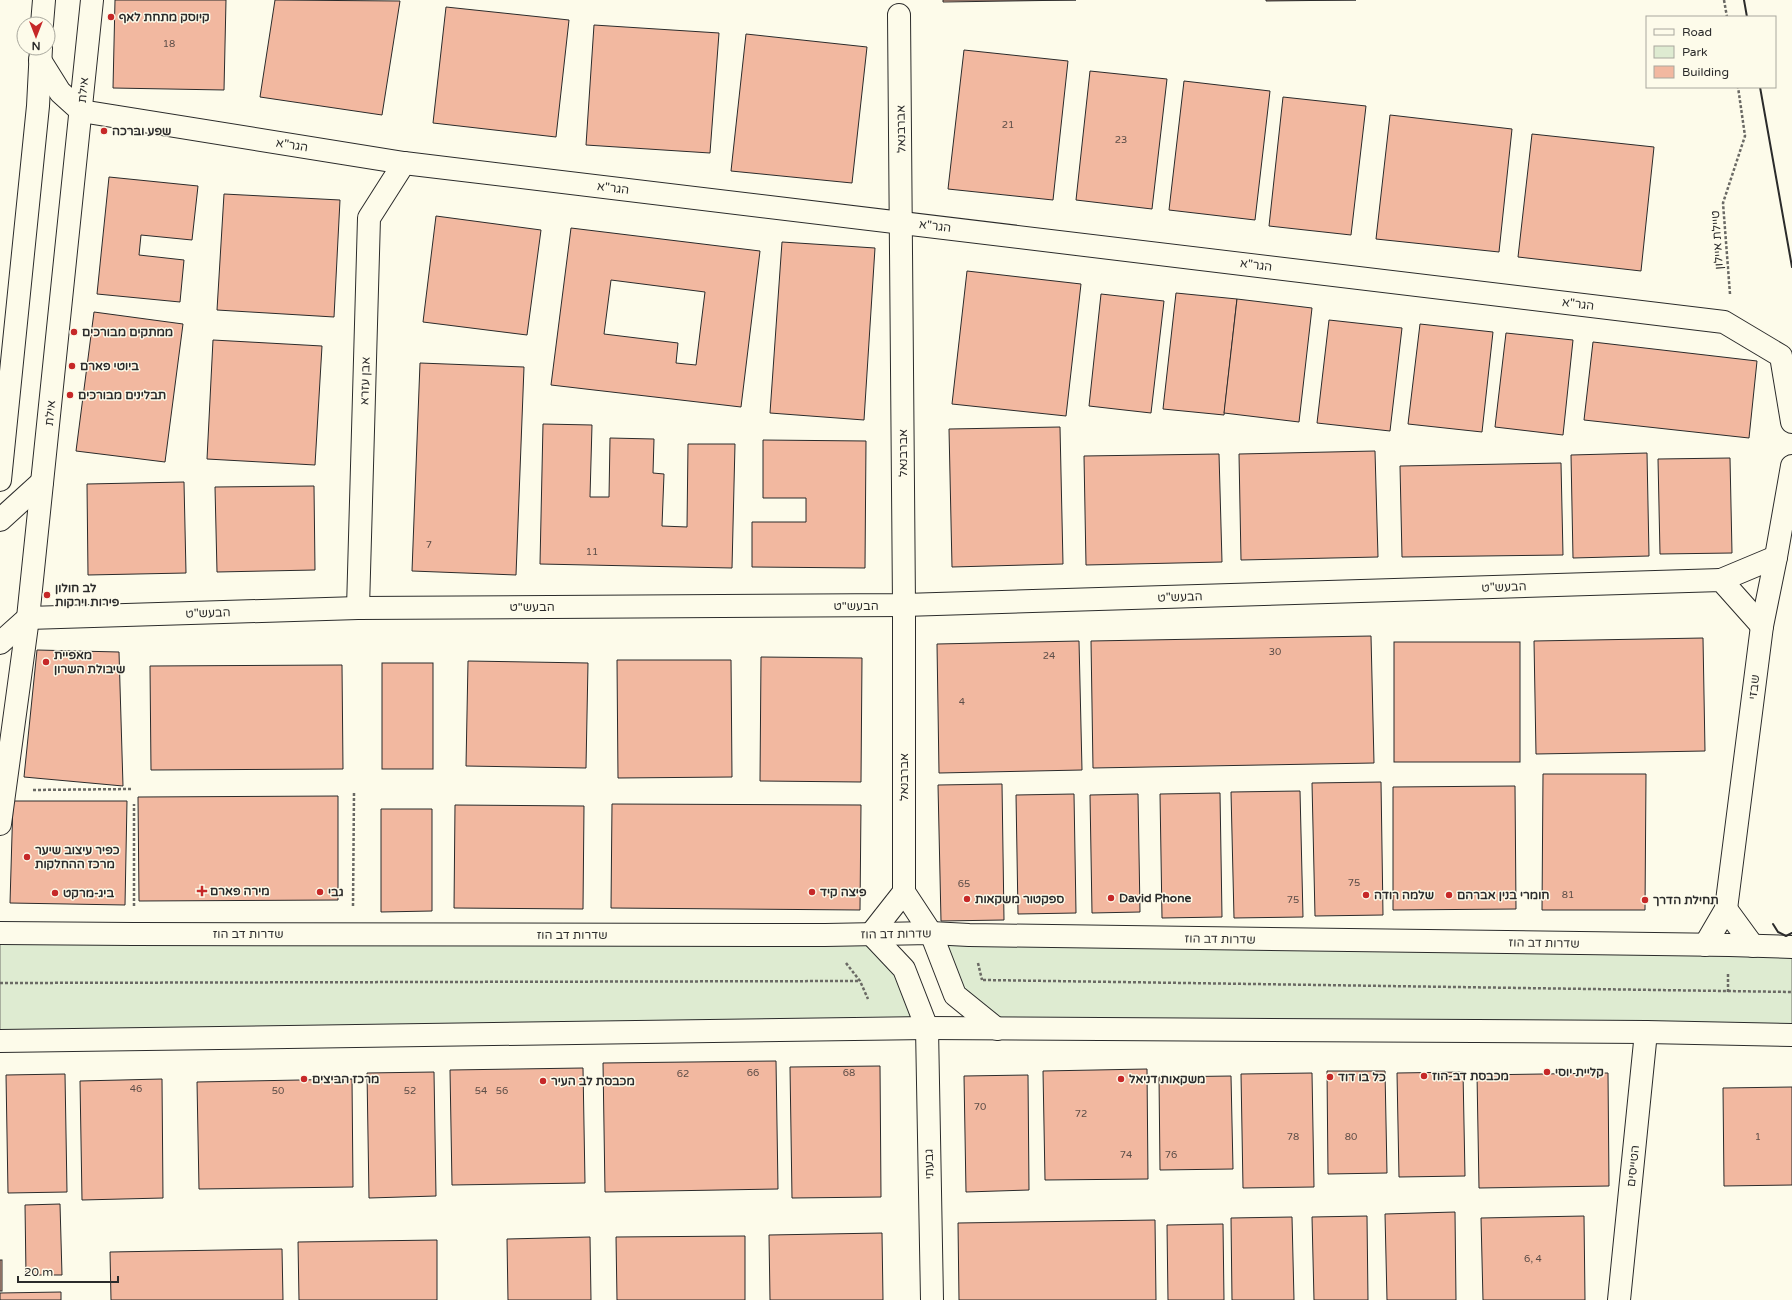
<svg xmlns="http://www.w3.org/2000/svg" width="1792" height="1300" viewBox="0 0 1792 1300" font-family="'Varela Round',Heebo,sans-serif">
<rect width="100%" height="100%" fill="#fdfbea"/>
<g fill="#deebd1" stroke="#74746e">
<path d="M0,933l871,1 56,94 -927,13z"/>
<path d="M931,933l861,14v88l-795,-6 -42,-34z"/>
</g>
<g fill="#f2b8a0" stroke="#2b2b2b" fill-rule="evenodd">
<path d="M115,0h111l-2,90 -111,-2z"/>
<path d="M275,0l125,1 -18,114 -122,-18z"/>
<path d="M943,0h133l-133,2z"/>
<path d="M1266,0h90l-90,1z"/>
<path d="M446,7l123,13 -13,117 -123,-14z"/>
<path d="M594,25l125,8 -9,120 -124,-8z"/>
<path d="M746,34l121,13 -15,136 -121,-12z"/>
<path d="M964,50l104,11 -15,139 -105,-11z"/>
<path d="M1090,71l77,8 -15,130 -76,-9z"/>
<path d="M1184,81l86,10 -15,129 -86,-10z"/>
<path d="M1283,97l83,9 -15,129 -82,-9z"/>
<path d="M1390,115l122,14 -13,123 -123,-13z"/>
<path d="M1532,134l122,13 -13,124 -123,-14z"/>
<path d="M109,177l89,9 -6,54 -51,-5 -2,20 45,5 -4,42 -83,-8z"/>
<path d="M224,194l116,6 -6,117 -117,-7z"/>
<path d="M436,216l105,14 -14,105 -104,-13z"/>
<path d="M571,228l189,23 -19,156 -190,-22zM611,280l94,12 -9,73 -20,-2 2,-20 -74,-9z"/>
<path d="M782,242l93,6 -11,172 -94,-7z"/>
<path d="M967,271l114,13 -15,132 -114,-12z"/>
<path d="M1176,293l61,6 -13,116 -61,-6z"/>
<path d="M1101,294l63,7 -13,112 -62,-7z"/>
<path d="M1237,299l75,9 -13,114 -75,-9z"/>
<path d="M94,312l89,12 -18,138 -89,-11z"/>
<path d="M1329,320l73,8 -12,103 -73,-8z"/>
<path d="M1420,324l73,8 -11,100 -74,-8z"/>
<path d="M1506,333l67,7 -10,95 -68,-8z"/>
<path d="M213,340l109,6 -7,119 -108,-6z"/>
<path d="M1593,342l164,19 -8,77 -165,-18z"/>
<path d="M420,363l104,4 -8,208 -104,-4z"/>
<path d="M543,424l49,1 -2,72h19l1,-59 44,1 -1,34 11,1 -2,52 25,1 1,-83h47l-3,124 -192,-4z"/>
<path d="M1060,427l3,137 -111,3 -3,-138z"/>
<path d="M763,440l103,1 -1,127 -113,-1v-45h54v-24h-43z"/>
<path d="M1375,451l3,106 -137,3 -2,-106z"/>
<path d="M1647,453l2,103 -76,2 -2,-103z"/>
<path d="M1219,454l3,108 -136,3 -2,-109z"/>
<path d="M1730,458l2,95 -72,1 -2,-95z"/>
<path d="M1561,463l2,92 -161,2 -2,-91z"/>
<path d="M184,482l2,91 -98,2 -1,-91z"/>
<path d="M314,486l1,84 -98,2 -2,-85z"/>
<path d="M1371,636l3,127 -281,5 -2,-127z"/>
<path d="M1703,638l2,113 -169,3 -2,-113z"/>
<path d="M1079,641l3,129 -143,3 -2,-129z"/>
<rect x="1394" y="642" width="126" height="120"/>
<path d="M37,650l82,2 4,134 -99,-9z"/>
<path d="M761,657l101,1 -1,124 -101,-1z"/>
<path d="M617,660h114l1,117 -114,1z"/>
<path d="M468,661l120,2 -2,105 -120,-2z"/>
<rect x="382" y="663" width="51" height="106"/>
<path d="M342,665l1,104 -192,1 -1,-104z"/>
<path d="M1543,774h103l-1,136h-103z"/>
<path d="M1381,782l2,133 -68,1 -3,-133z"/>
<path d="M1002,784l2,136 -63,1 -3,-136z"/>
<path d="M1515,786l1,123 -123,1v-123z"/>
<path d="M1300,791l3,126 -69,1 -3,-126z"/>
<path d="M1220,793l2,124 -60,1 -2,-124z"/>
<path d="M1074,794l2,119 -58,1 -2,-119z"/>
<path d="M1138,794l2,118 -48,1 -2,-118z"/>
<path d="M338,796v104l-199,1 -1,-104z"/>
<path d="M13,801h114l-2,104 -115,-2z"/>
<path d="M612,804l249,1 -1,105 -249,-2z"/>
<path d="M455,805l129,1 -1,103 -129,-1z"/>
<path d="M381,809h51v102l-51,1z"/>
<path d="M776,1061l2,128 -173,3 -2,-129z"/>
<path d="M880,1066l1,131 -89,1 -2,-131z"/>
<path d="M583,1068l2,115 -133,2 -2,-115z"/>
<path d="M1147,1069l1,110 -103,1 -2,-109z"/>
<path d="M1327,1071h58l2,102 -59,1z"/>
<path d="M434,1072l2,124 -67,2 -2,-125z"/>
<path d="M1463,1072l2,104 -66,1 -2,-104z"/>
<path d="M1312,1073l2,114 -71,1 -2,-114z"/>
<path d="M1608,1073l1,113 -130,2 -2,-113z"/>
<path d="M65,1074l2,118 -59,1 -2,-118z"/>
<path d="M1028,1075l1,115 -63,2 -2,-116z"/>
<path d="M1231,1076l2,93 -73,1 -1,-93z"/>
<path d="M162,1079l1,119 -81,2 -2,-119z"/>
<path d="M352,1079l1,108 -154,2 -2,-107z"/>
<path d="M1792,1087v98l-68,1 -1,-98z"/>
<path d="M60,1204l2,71h-36l-1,-70z"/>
<path d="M1455,1212l1,88h-69l-2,-86z"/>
<path d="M1367,1216l1,84h-54l-2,-83z"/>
<path d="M1584,1216l1,84h-102l-2,-82z"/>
<path d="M1292,1217l2,83h-62l-1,-82z"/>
<path d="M1155,1220l1,80h-197l-1,-77z"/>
<path d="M1223,1224l1,76h-56l-1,-75z"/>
<path d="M882,1233l1,67h-113l-1,-65z"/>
<path d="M745,1236v64h-128l-1,-63z"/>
<path d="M590,1237l1,63h-83l-1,-61z"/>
<path d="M437,1240v60h-138l-1,-58z"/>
<path d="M282,1249l1,51h-172l-1,-48z"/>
<rect x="0" y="1260" width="2" height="31"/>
<path d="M61,1292v8h-61v-7z"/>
</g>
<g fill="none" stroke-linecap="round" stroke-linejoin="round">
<defs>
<g id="street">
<path d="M899,15l5,590v287l27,41"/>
<path d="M81,111l323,52 1320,159 57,34 11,66"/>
<path d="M0,520l42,-38"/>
<path d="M1721,580l55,-23"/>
<path d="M358,608l11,-390 35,-55"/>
<path d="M0,643l28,-25 330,-10 546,-3 817,-25 41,46"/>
<path d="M1726,909l27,37"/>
<path d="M871,934l33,-42"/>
<path d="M1705,945l21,-36 36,-283 14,-69 16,-91"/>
<path d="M927,1028l5,272"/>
<path d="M1619,1300l27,-268"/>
</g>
<g id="secondary">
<path d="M42,24l2,-24"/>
<path d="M40,60l20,32 21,19"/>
<path d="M0,480l38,-374 3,-58"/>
<path d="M0,824l28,-206 64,-618"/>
<path d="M0,933l133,1 692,1 106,-2 38,2 760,10 63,2"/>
<path d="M931,933l24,62 42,34"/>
<path d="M871,934l33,35 23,59"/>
<path d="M0,1041l927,-13 719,4 146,3"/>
</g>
</defs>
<use href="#street" stroke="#2b2b2b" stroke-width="24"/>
<use href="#secondary" stroke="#2b2b2b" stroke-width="24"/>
<g stroke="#6a6964" stroke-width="2.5" stroke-dasharray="3 2" stroke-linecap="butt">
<path d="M1724,0l3,17"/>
<path d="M1730,294l-7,-91 22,-67 -7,-49"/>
<path d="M33,790l100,-1"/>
<path d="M134,906v-102"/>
<path d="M353,906l1,-113"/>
<path d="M846,963l14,18 8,18"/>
<path d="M978,963l4,17"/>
<path d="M983,980l809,12"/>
<path d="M0,983l860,-2"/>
<path d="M1728,992v-19"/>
</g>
<use href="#street" stroke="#fdfbea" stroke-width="22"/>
<use href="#secondary" stroke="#fdfbea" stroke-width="22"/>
<g stroke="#2b2b2b" stroke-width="2">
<path d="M1744,0l3,17"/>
<path d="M1760,87l32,180"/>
<path d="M1773,924l5,8 8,4 6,-3"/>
</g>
</g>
<g fill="#c62828" stroke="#fdfbea" stroke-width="1.5">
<circle cx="111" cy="17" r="4"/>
<circle cx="104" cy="131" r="4"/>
<circle cx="74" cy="332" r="4"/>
<circle cx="72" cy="366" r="4"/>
<circle cx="70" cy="395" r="4"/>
<circle cx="47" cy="595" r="4"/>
<circle cx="46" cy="662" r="4"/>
<circle cx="27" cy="857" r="4"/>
<path d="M200 885h4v4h4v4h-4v4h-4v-4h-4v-4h4z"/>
<circle cx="320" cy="892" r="4"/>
<circle cx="812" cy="892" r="4"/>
<circle cx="55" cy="893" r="4"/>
<circle cx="1366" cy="895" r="4"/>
<circle cx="1449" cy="895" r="4"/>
<circle cx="1111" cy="898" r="4"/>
<circle cx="967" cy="899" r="4"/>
<circle cx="1645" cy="900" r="4"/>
<circle cx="1547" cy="1072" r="4"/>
<circle cx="1424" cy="1076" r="4"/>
<circle cx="1330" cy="1077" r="4"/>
<circle cx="304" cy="1079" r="4"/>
<circle cx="1121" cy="1079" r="4"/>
<circle cx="543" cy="1081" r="4"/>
</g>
<g text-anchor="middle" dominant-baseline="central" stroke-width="3" stroke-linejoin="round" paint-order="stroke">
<g font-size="10" fill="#5d4e48">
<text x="169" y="44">18</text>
<text x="1008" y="125">21</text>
<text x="1121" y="140">23</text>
<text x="429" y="545">7</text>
<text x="592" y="552">11</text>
<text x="1275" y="652">30</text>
<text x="1049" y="656">24</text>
<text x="962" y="702">4</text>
<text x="1354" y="883">75</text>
<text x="964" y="884">65</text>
<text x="1568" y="895">81</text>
<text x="1293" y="900">75</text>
<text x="753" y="1073">66</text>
<text x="849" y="1073">68</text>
<text x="683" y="1074">62</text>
<text x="136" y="1089">46</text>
<text x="278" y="1091">50</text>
<text x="410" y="1091">52</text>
<text x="481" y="1091">54</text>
<text x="502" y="1091">56</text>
<text x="980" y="1107">70</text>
<text x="1081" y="1114">72</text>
<text x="1293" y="1137">78</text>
<text x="1351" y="1137">80</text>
<text x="1758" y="1137">1</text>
<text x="1126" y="1155">74</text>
<text x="1171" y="1155">76</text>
<text x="1533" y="1259">6, 4</text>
</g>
<g font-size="12" font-weight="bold" fill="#2b2b2b" stroke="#fdfbea" text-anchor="start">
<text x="119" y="17">קיוסק מתחת לאף</text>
<text x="112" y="131">שפע וברכה</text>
<text x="82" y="332">ממתקים מבורכים</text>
<text x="80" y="366">ביוטי פארם</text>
<text x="78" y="395">תבלינים מבורכים</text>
<text x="55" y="588">לב חולון<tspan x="55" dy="14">פירות וירקות</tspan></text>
<text x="54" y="655">מאפיית<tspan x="54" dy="14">שיבולת השרון</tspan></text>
<text x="35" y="850">כפיר עיצוב שיער<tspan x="35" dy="14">מרכז ההחלקות</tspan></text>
<text x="210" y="891">מירה פארם</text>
<text x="328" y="892">גבי</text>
<text x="820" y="892">פיצה קיד</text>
<text x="63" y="893">ביג-מרקט</text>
<text x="1374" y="895">שלמה רודה</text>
<text x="1457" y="895">חומרי בנין אברהם</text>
<text x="1119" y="898">David Phone</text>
<text x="975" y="899">ספקטור משקאות</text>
<text x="1653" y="900">תחילת הדרך</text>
<text x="1555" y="1072">קליית יוסי</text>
<text x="1432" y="1076">מכבסת דב-הוז</text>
<text x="1338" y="1077">כל בו דוד</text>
<text x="312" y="1079">מרכז הביצים</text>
<text x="1129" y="1079">משקאות דניאל</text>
<text x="551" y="1081">מכבסת לב העיר</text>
</g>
<g font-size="12" fill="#2b2b2b" stroke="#fdfbea">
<text transform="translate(83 90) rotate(-84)">אילת</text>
<text transform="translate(901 129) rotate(-91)">אברבנאל</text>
<text transform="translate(292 145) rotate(9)">הגר"א</text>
<text transform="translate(613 188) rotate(7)">הגר"א</text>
<text transform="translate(935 226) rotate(7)">הגר"א</text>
<text transform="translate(1717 240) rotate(-94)">טיילת איילון</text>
<text transform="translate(1256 265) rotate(7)">הגר"א</text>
<text transform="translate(1578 304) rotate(7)">הגר"א</text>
<text transform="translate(365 381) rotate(-88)">אבן עזרא</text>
<text transform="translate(50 413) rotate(-84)">אילת</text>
<text transform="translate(903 453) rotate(-90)">אברבנאל</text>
<text transform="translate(1504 587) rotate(-2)">הבעש"ט</text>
<text transform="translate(1180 597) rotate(-2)">הבעש"ט</text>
<text x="856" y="606">הבעש"ט</text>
<text x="532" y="607">הבעש"ט</text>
<text transform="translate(208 613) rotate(-2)">הבעש"ט</text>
<text transform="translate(1754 687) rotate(-83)">שבזי</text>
<text transform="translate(904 777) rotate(-90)">אברבנאל</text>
<text x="248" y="934">שדרות דב הוז</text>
<text transform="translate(896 934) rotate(-1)">שדרות דב הוז</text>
<text x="572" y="935">שדרות דב הוז</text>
<text transform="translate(1220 939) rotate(1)">שדרות דב הוז</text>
<text transform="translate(1544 943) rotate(1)">שדרות דב הוז</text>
<text transform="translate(929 1164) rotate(-91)">גבעתי</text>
<text transform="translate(1633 1166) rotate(-84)">הטייסים</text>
</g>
</g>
<rect x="1646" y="16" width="130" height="72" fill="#fdfbea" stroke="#a9a89e"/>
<rect x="1654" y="29" width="20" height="6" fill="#fdfbea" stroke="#a9a89e"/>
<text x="1682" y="36" font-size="12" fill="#2b2b2b">Road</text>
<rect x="1654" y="46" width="20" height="12" fill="#deebd1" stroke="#a9a89e"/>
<text x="1682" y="56" font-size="12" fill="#2b2b2b">Park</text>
<rect x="1654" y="66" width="20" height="12" fill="#f2b8a0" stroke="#a9a89e"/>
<text x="1682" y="76" font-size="12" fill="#2b2b2b">Building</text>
<g transform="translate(36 36) rotate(180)"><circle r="19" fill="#fdfbea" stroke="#a9a89e"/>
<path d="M0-3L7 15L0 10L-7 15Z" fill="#c62828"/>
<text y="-6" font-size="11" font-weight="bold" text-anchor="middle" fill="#2b2b2b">N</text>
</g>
<path d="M18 1276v6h100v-6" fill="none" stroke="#2b2b2b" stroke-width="2"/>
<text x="24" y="1276" font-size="12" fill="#2b2b2b" stroke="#fdfbea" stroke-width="3" paint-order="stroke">20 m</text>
</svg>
